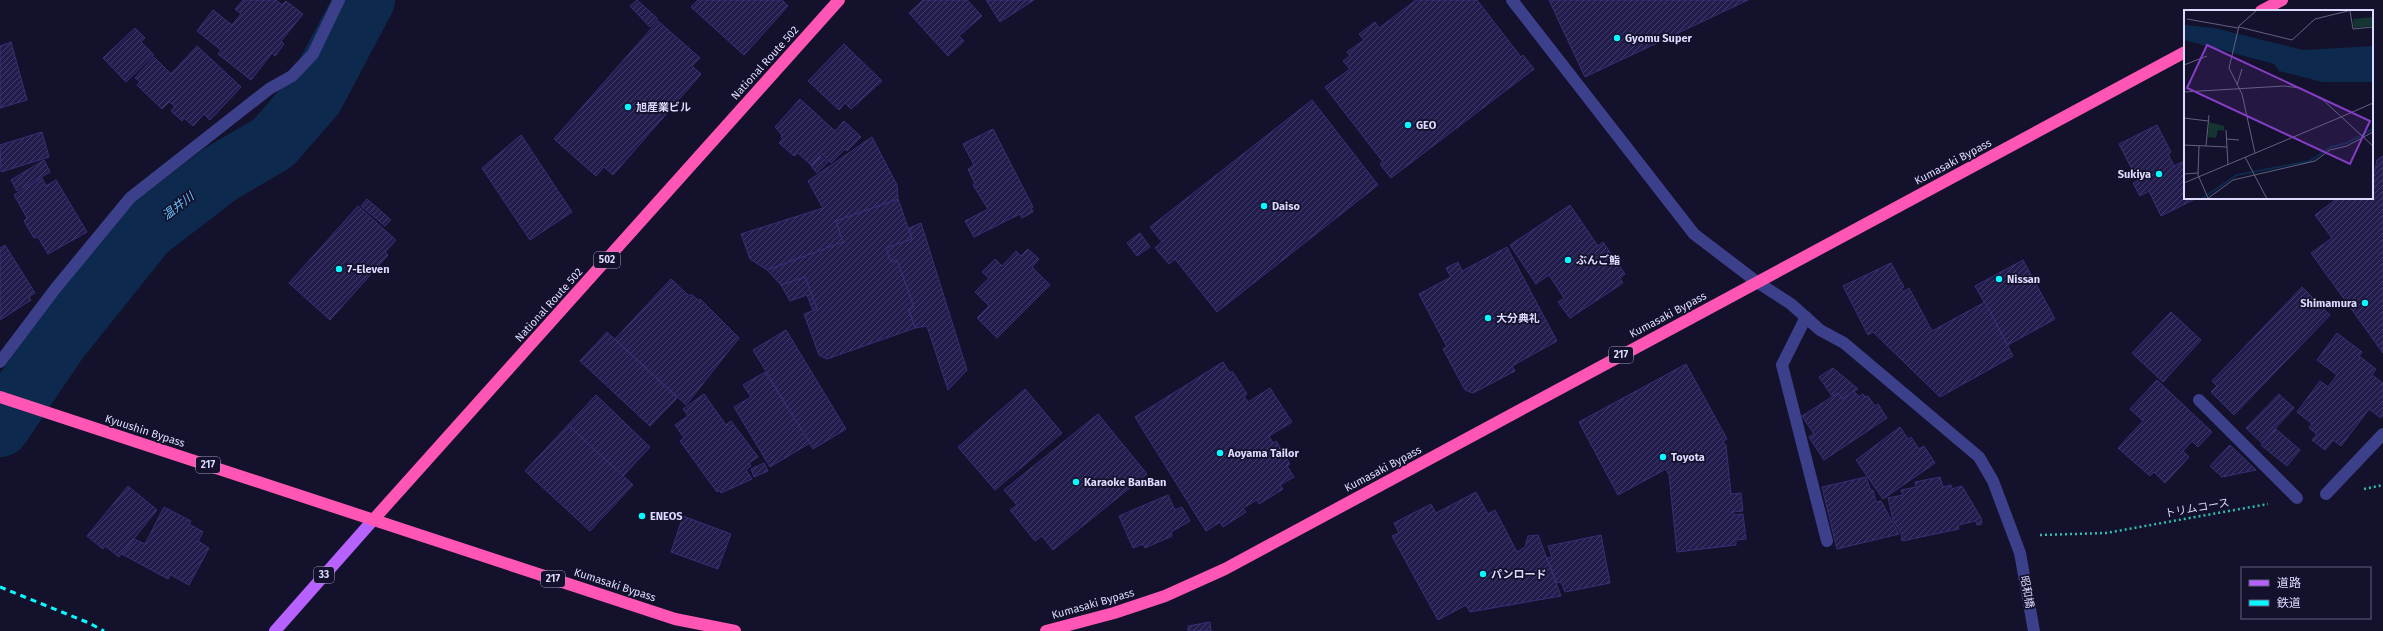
<svg xmlns="http://www.w3.org/2000/svg" width="2383" height="631" viewBox="0 0 2383 631" font-family="'Fira Sans','Noto Sans JP',sans-serif">
<defs>
<pattern id="building-hatch" width="6" height="6" patternUnits="userSpaceOnUse"><rect width="6" height="6" fill="#221d4c"/><path d="M-1 1l2-2M0 6l6-6M5 7l2-2" fill="none" stroke="#423d67"/></pattern>
</defs>
<rect width="100%" height="100%" fill="#13112b"/>
<g fill="none" stroke-linecap="round" stroke-linejoin="round">
<path stroke="#0d2a4e" stroke-width="60" d="M0,427l58,-86 88,-110 74,-57 53,-31 41,-47 51,-96"/>
</g>
<g fill="url(#building-hatch)" stroke="#372f78">
<path d="M243,0h33l6,5 4,-4 17,13 -22,27 3,3 -9,12 -3,-3 -21,27 -33,-26 3,-4 -24,-19 16,-21 19,15 9,-11 -6,-5z"/>
<path d="M637,0l21,19 -8,8 -20,-21z"/>
<path d="M698,0h84l6,6 -44,49 -53,-48z"/>
<path d="M923,0h44l15,16 -23,20 5,5 -16,15 -39,-43z"/>
<path d="M986,0h48l-34,22z"/>
<path d="M1416,0h61l44,57 2,-2 11,14 -143,109 -11,-14 3,-2 -58,-75 25,-18 -7,-8 7,-5 -3,-4 17,-12 -5,-6 16,-12 4,6z"/>
<path d="M1549,0h199l-163,77z"/>
<path d="M658,21l42,37 -8,8 9,8 -88,101 -9,-8 -8,9 -42,-37z"/>
<path d="M135,28l10,10 -4,4 13,13 -28,27 -23,-24z"/>
<path d="M11,42l16,58 -27,8v-62z"/>
<path d="M844,44l38,37 -31,28 -6,-6 -6,7 -31,-29z"/>
<path d="M197,46l44,41 -31,33 -6,-6 -11,12 -9,-8 -2,3 -11,-10 4,-5 -6,-4 -7,7 -25,-24 3,-3 -5,-4 19,-21 17,17z"/>
<path d="M800,99l35,32 9,-10 17,16 -14,14 -2,-2 -14,14 -9,-9 -11,11 -13,-12 -4,3 -15,-13 4,-4 -2,-2 1,-2 -7,-8z"/>
<path d="M1312,100l66,85 -161,127 -42,-53 -6,5 -14,-16 7,-6 -12,-15z"/>
<path d="M2157,125l14,27 -3,2 6,12 10,-5 1,2v35h12l-36,18 -12,-25 -9,5 -7,-13 5,-2 -19,-37z"/>
<path d="M993,129l40,78 -2,1 2,4 -11,6 -2,-4 -46,23 -9,-16 23,-12 -15,-24 2,-1 -7,-15 6,-4 -11,-21z"/>
<path d="M42,132l7,25 -48,15 -1,-27z"/>
<path d="M521,135l51,77 -42,28 -48,-72z"/>
<path d="M872,137l25,48 1,14 -62,22 7,21 -76,28 -17,-11 -9,-25 82,-26 -15,-27z"/>
<path d="M821,156l7,6 -11,11 -6,-7z"/>
<path d="M2383,156v197l-72,-100 21,-15 -17,-23 23,-17h34v-24l3,-3 2,-11z"/>
<path d="M44,160l6,12 -33,19 -6,-11z"/>
<path d="M42,178l4,8 10,-6 31,52 -39,22 -10,-17 -4,1 -10,-17 3,-3 -13,-23z"/>
<path d="M367,199l24,21 -6,6 -24,-20z"/>
<path d="M898,199l14,40 -26,9 5,14 6,-2 17,47 -5,3 6,18 -88,31 -8,-4 -15,-41 13,-5 -12,-32 -24,8 -14,-15 76,-28 -7,-21z"/>
<path d="M1570,205l28,41 5,-4 22,32 -5,4 3,5 -53,35 -12,-16 6,-4 -15,-23 -13,9 -26,-39z"/>
<path d="M358,206l38,34 -11,12 3,3 -58,65 -41,-37z"/>
<path d="M921,223l46,147 -19,20 -21,-64 -12,2 -6,-18 5,-3 -17,-47 -6,2 -5,-14 26,-9 -3,-11z"/>
<path d="M1140,233l10,14 -13,9 -10,-13z"/>
<path d="M5,245l30,48 -6,4 2,3 -31,20v-72z"/>
<path d="M1507,247l50,94 -45,25 3,5 -42,22 -8,-3 -22,-41 4,-2 -28,-53 32,-17 -5,-9 12,-6 4,9z"/>
<path d="M1028,249l11,10 -7,8 18,18 -53,53 -20,-20 12,-12 -14,-14 14,-14 -7,-6 13,-13 7,7 14,-15 5,5z"/>
<path d="M2023,260l32,59 -47,26 -33,-59z"/>
<path d="M1891,263l13,24 -3,1 2,4 6,-4 23,43 53,-29 28,54 -73,41 -67,-65 -5,3 -25,-49z"/>
<path d="M805,277l12,32 -4,2 -6,-16 -17,6 -9,-16z"/>
<path d="M671,279l18,17 2,-2 8,7 1,-2 39,39 -53,67 -71,-66z"/>
<path d="M2302,287l28,28 -96,100 -23,-23 6,-6 -5,-5z"/>
<path d="M2171,312l30,28 -38,42 -31,-29z"/>
<path d="M786,330l60,99 -33,20 -60,-99z"/>
<path d="M607,332l70,66 -27,28 -70,-65z"/>
<path d="M2337,333l25,19 -3,4 17,13 -4,6 11,8v32l-2,3 -12,-9 -28,37 -8,-6 -8,10 -13,-10 5,-6 -8,-6 3,-4 -15,-12 23,-31 8,6 9,-12 -20,-15z"/>
<path d="M1223,362l7,11 2,-2 15,23 -3,2 4,6 22,-14 22,34 -23,14 4,7 3,-2 14,23 -3,2 7,11 -14,8 3,4 -24,15 -2,-4 -14,8 3,4 -23,15 -3,-5 -14,9 -71,-114z"/>
<path d="M1686,364l41,75 -4,2 3,5 5,48 10,-1 2,18 -10,1v3l10,-1 3,25 -10,1v5l-59,7 -8,-77 -3,-6 -48,26 -39,-73z"/>
<path d="M1833,368l25,21 -16,10 -4,-6 -6,3 -13,-19z"/>
<path d="M765,372l45,71 -40,24 -36,-60 17,-10 -8,-12z"/>
<path d="M2157,380l55,52 -14,15 -6,-6 -9,10 6,6 -24,26 -11,-11 -4,4 -32,-28 25,-27 -13,-12z"/>
<path d="M1025,389l37,44 -67,57 -37,-43z"/>
<path d="M1854,391l5,6 4,-3 2,3 3,-1 7,10 3,-2 9,14 -63,42 -15,-23 5,-3 -12,-18 36,-23 4,6z"/>
<path d="M704,394l22,31 5,-4 27,36 -9,6 2,3 -5,4 6,9 -31,14 -2,-3 -2,2 -37,-51 4,-3 -9,-13 13,-9 -5,-7z"/>
<path d="M2279,394l15,14 -32,35 -16,-15z"/>
<path d="M596,395l54,52 -27,29 -55,-51z"/>
<path d="M1098,414l49,60 -94,76 -11,-14 -7,5 -25,-31 7,-5 -13,-15z"/>
<path d="M568,425l65,60 -43,46 -65,-60z"/>
<path d="M1900,427l8,12 3,-2 8,12 5,-3 11,17 -52,36 -27,-39z"/>
<path d="M2276,429l24,21 -13,16 -26,-21z"/>
<path d="M2230,445l26,25 -34,7 -12,-11z"/>
<path d="M764,463l4,8 -14,6 -3,-8z"/>
<path d="M1866,477l5,14 2,-1 3,12 5,-1 18,33 -62,15 -15,-62z"/>
<path d="M1940,477l3,10 8,-2 1,4 10,-3 19,32 1,6 -5,1 -1,-4 -18,4 1,4 -57,12 -1,-8 -8,-13 -5,-22 15,-3 -2,-5 15,-3 -1,-5z"/>
<path d="M128,486l29,24 -38,47 -14,-11 -2,3 -16,-13z"/>
<path d="M1476,492l12,22 7,-4 22,42 8,-5 3,-11 10,-1 23,61 -91,16 -4,-7 -28,15 -46,-84 7,-3 -5,-10 37,-19 5,9z"/>
<path d="M1168,495l7,15 7,-3 8,14 -19,11 1,4 -27,12 -2,-4 -10,4 -14,-32z"/>
<path d="M164,507l27,14 -2,3 14,8 -5,9 11,7 -20,37 -18,-10 -3,4 -46,-25 12,-15 11,5z"/>
<path d="M683,516l48,18 -13,35 -47,-17z"/>
<path d="M1601,535l9,48 -45,9 -4,-10 -4,1 -10,-25 5,-1 -4,-11z"/>
<path d="M1210,622l1,9h-23v-5z"/>
</g>
<g fill="none" stroke-linecap="round" stroke-linejoin="round">
<g stroke="#30beaa" stroke-width="2.5" stroke-dasharray="2 3" stroke-linecap="butt">
<path d="M2364,489l19,-4"/>
<path d="M2040,535l66,-2 162,-29"/>
</g>
<g stroke="#3c3f8a" stroke-width="12">
<path d="M1512,0l182,234 63,48 34,22 29,26 24,13 135,114 14,24 27,72 14,78"/>
<path d="M1806,317l-24,48 45,176"/>
<path d="M0,362l55,-73 75,-91 139,-109 23,-13 21,-22 26,-54"/>
<path d="M2199,400l98,98"/>
<path d="M2326,494l57,-60"/>
</g>
<path stroke="#b761ff" stroke-width="12" d="M275,631l99,-112"/>
<g stroke="#ff55b4" stroke-width="12">
<path d="M2261,11l21,-11"/>
<path d="M0,397l675,222 60,12"/>
<path d="M374,519l465,-519"/>
<path d="M1046,631l68,-18 51,-17 60,-27 960,-517"/>
</g>
<path stroke="#06faff" stroke-width="3" stroke-dasharray="6 5" stroke-linecap="butt" d="M0,587l89,36 15,8"/>
</g>
<g fill="#06faff" stroke="#13112b" stroke-width="1.5">
<circle cx="1617" cy="38" r="4"/>
<circle cx="628" cy="107" r="4"/>
<circle cx="1408" cy="125" r="4"/>
<circle cx="2159" cy="174" r="4"/>
<circle cx="1264" cy="206" r="4"/>
<circle cx="1568" cy="260" r="4"/>
<circle cx="339" cy="269" r="4"/>
<circle cx="1999" cy="279" r="4"/>
<circle cx="2365" cy="303" r="4"/>
<circle cx="1488" cy="318" r="4"/>
<circle cx="1220" cy="453" r="4"/>
<circle cx="1663" cy="457" r="4"/>
<circle cx="1076" cy="482" r="4"/>
<circle cx="642" cy="516" r="4"/>
<circle cx="1483" cy="574" r="4"/>
</g>
<g text-anchor="middle" dominant-baseline="central" stroke-width="3.5" stroke-linejoin="round" paint-order="stroke">
<g fill="#13112b" stroke="#a09ebf" stroke-width="1">
<rect x="594" y="252" width="26" height="16" rx="3"/>
<rect x="1609" y="347" width="24" height="16" rx="3"/>
<rect x="196" y="457" width="24" height="16" rx="3"/>
<rect x="314" y="567" width="20" height="16" rx="3"/>
<rect x="541" y="571" width="24" height="16" rx="3"/>
</g>
<g font-size="10" font-weight="bold" fill="#dcdaff">
<text x="607" y="260">502</text>
<text x="1621" y="355">217</text>
<text x="208" y="465">217</text>
<text x="324" y="575">33</text>
<text x="553" y="579">217</text>
</g>
<g font-size="11" font-weight="bold" fill="#dcdaff" stroke="#13112b" text-anchor="start">
<text x="1625" y="38">Gyomu Super</text>
<text x="636" y="107">旭産業ビル</text>
<text x="1416" y="125">GEO</text>
<text x="2151" y="174" text-anchor="end">Sukiya</text>
<text x="1272" y="206">Daiso</text>
<text x="1576" y="260">ぶんご鮨</text>
<text x="347" y="269">7-Eleven</text>
<text x="2007" y="279">Nissan</text>
<text x="2357" y="303" text-anchor="end">Shimamura</text>
<text x="1496" y="318">大分典礼</text>
<text x="1228" y="453">Aoyama Tailor</text>
<text x="1671" y="457">Toyota</text>
<text x="1084" y="482">Karaoke BanBan</text>
<text x="650" y="516">ENEOS</text>
<text x="1491" y="574">パンロード</text>
</g>
<g font-size="11" fill="#dcdaff" stroke="#13112b">
<text transform="translate(765 63) rotate(-48)">National Route 502</text>
<text transform="translate(1953 162) rotate(-28)">Kumasaki Bypass</text>
<text transform="translate(549 305) rotate(-48)">National Route 502</text>
<text transform="translate(1668 315) rotate(-28)">Kumasaki Bypass</text>
<text transform="translate(145 431) rotate(18)">Kyuushin Bypass</text>
<text transform="translate(1383 469) rotate(-28)">Kumasaki Bypass</text>
<text transform="translate(2197 508) rotate(-10)">トリムコース</text>
<text transform="translate(615 585) rotate(18)">Kumasaki Bypass</text>
<text transform="translate(2027 592) rotate(79)">昭和橋</text>
<text transform="translate(1093 604) rotate(-16)">Kumasaki Bypass</text>
</g>
<g font-size="12" font-style="italic" fill="#68c5ff" stroke="#13112b">
<text transform="translate(178 206) rotate(-38)">温井川</text>
</g>
</g>
<g transform="translate(2184 10)">
<rect width="189" height="189" fill="#13112b"/>
<path d="M188,7l1,9 -19,2 -1,-9zM25,112l15,4v5l-6,-1 -2,8 -8,-1z" fill="#143531"/>
<path d="M0,15l30,3 89,22 70,-4v36h-51l-43,-11 -5,-7 -90,-24z" fill="#0d2a4e"/>
<path fill="none" stroke="#0d2a4e" stroke-width="2" d="M17,189l36,-24 73,-14 21,-14 16,-4 26,-14"/>
<path fill="none" stroke="#636180" stroke-width="1" d="M166,1l3,18 20,-2M3,9l51,9M55,17l53,13 23,-21 37,-9M0,55l23,-9M53,75l5,-16M0,82l100,-6 16,2 23,12 50,46M157,107l32,-14M0,108l24,3M42,120l2,35M42,129l13,1M0,135l43,2M15,136l-1,29 10,23M22,136l3,-31M71,143l-13,-59 -13,-26 10,-42 18,-16M61,147l22,42M0,164l14,-1M0,173l157,-66M23,189l26,-19 82,-19 15,-11 17,-4 26,-14"/>
<path fill="#853dc5" fill-opacity="0.15" stroke="#853dc5" stroke-width="2" d="M23,35l163,76 -20,43 -163,-76z"/>
<rect width="189" height="189" fill="none" stroke="#dcdaff" stroke-width="2"/>
</g>
<rect x="2241" y="567" width="130" height="52" fill="#13112b" stroke="#636180"/>
<rect x="2249" y="580" width="20" height="6" fill="#b761ff" stroke="#636180"/>
<text x="2277" y="587" font-size="12" fill="#dcdaff">道路</text>
<rect x="2249" y="600" width="20" height="6" fill="#06faff" stroke="#636180"/>
<text x="2277" y="607" font-size="12" fill="#dcdaff">鉄道</text>
</svg>
